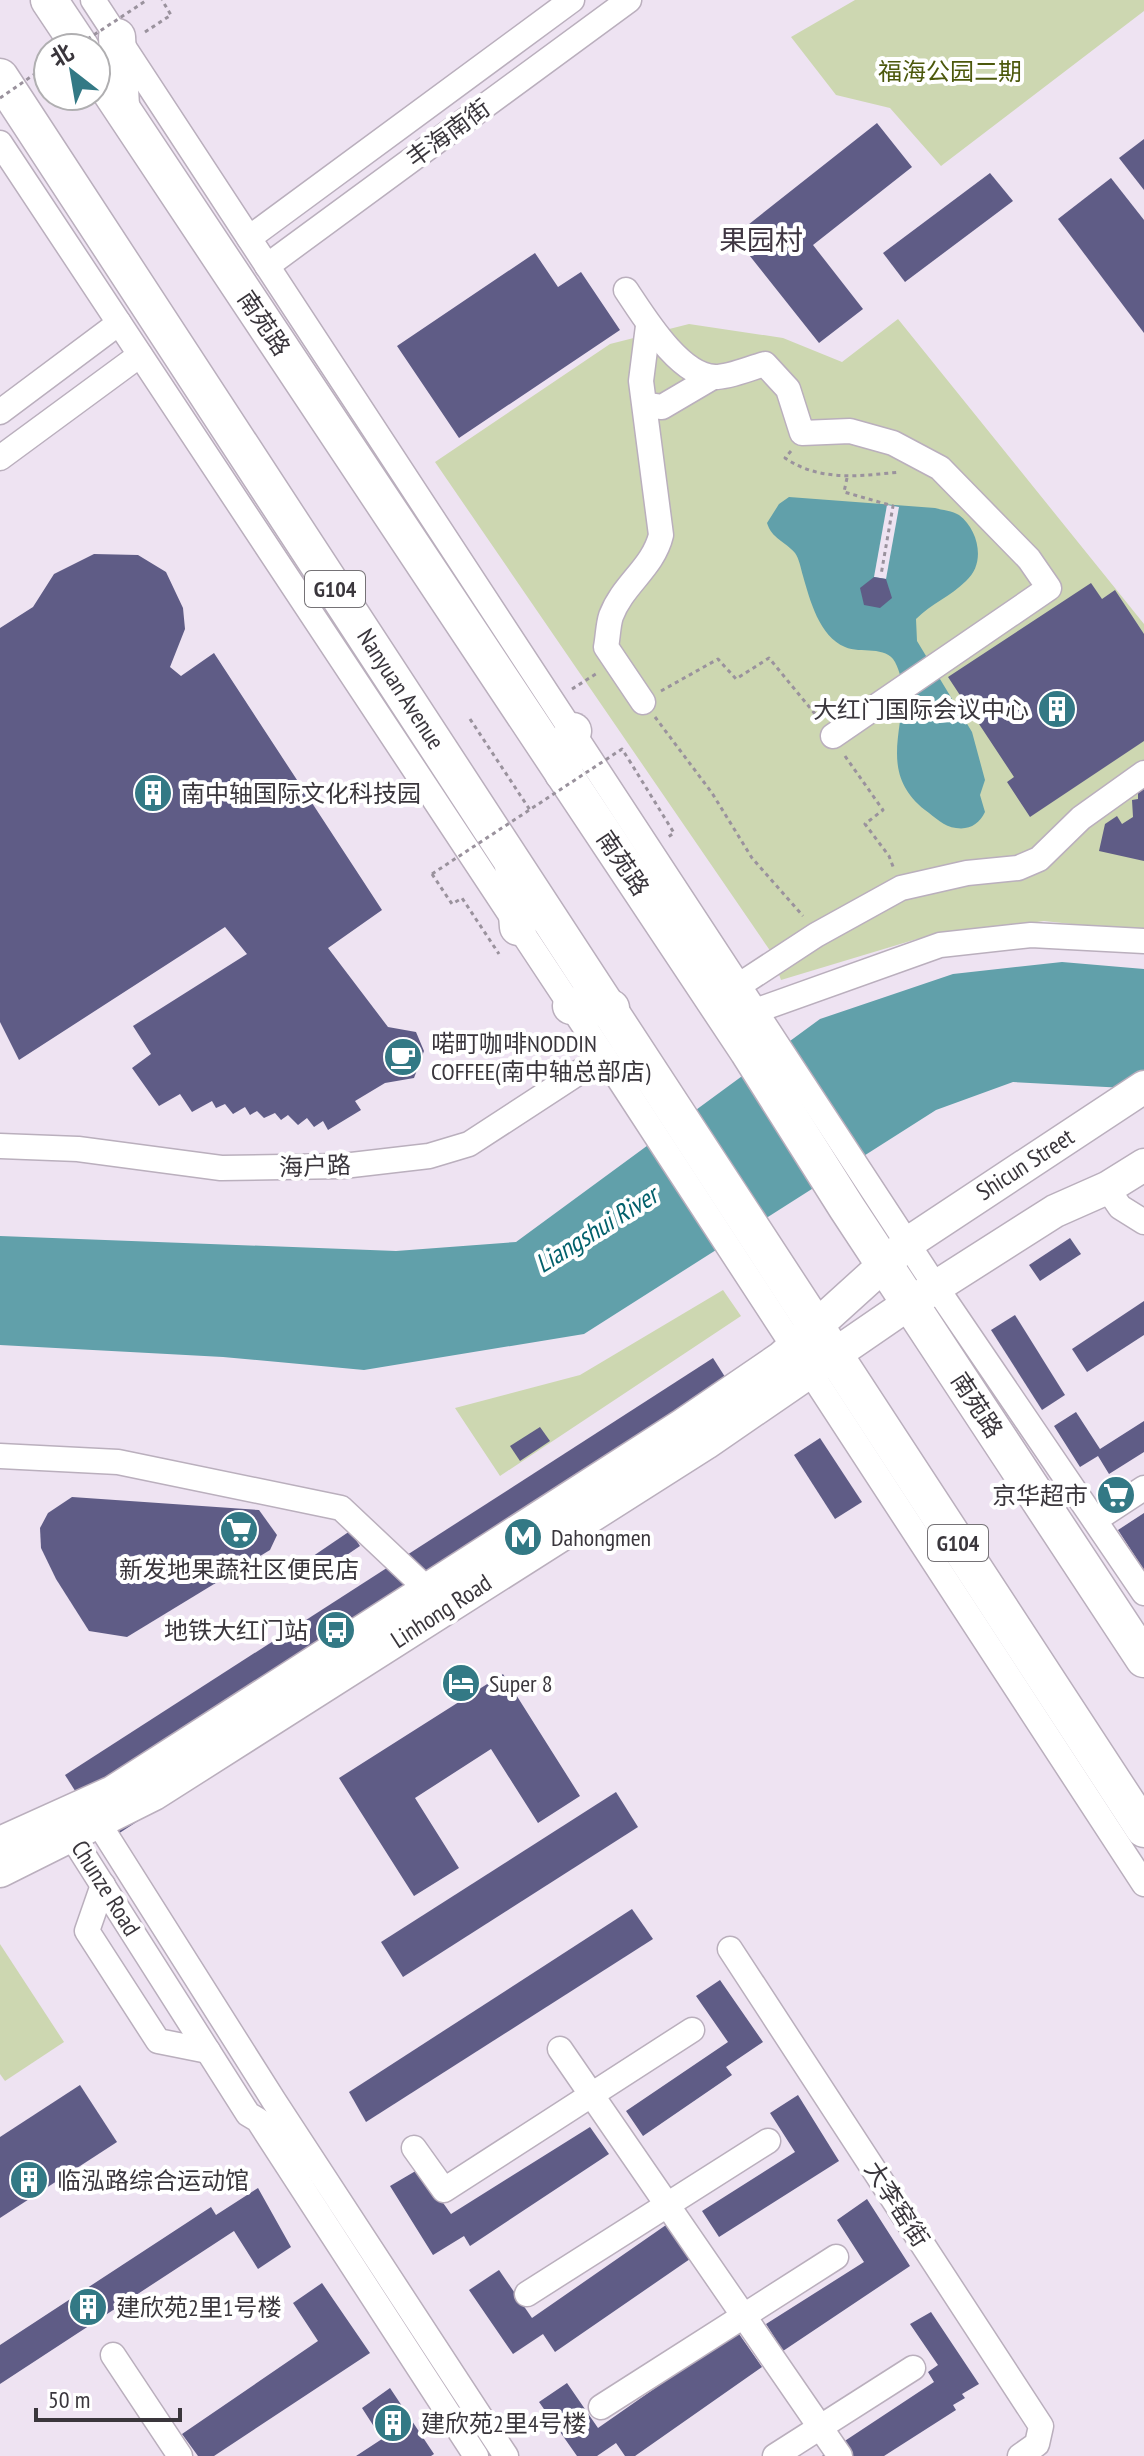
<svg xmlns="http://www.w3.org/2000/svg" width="1144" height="2456" viewBox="0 0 1144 2456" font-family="'PT Sans Narrow','Noto Sans SC',sans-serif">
<rect width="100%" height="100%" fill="#eee3f2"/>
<g fill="#cdd7b1">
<path d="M855,0h289v11l-203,155 -51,-58 -54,-13 -45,-58z"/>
<path d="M898,319l246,305v308l-100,-11 -127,18 -136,41 -10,-28 -336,-490 175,-118 79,-20 94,14 59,24z"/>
<path d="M723,1290l18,26 -241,160 -45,-68 125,-33z"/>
<path d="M0,1944l64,98 -59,39 -5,-7z"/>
</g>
<g fill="#61a0aa">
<path d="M789,497l146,11c7,2 18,3 24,7 20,15 27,49 7,66 -15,15 -35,23 -50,38l1,22 55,91 13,48 -5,15 5,17c-6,12 -15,18 -29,16 -12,-1 -21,-11 -31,-18 -57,-45 -5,-100 -30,-148 -9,-17 -34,-8 -50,-15 -26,-11 -35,-47 -42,-71 -2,-7 -4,-18 -8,-23 -10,-12 -23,-14 -28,-30l12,-19z"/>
<path d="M1062,962l82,7v120l-131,-7 -77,28 -352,224 -220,36 -141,-13 -223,-12v-109l396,15 120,-9 304,-223 133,-45z"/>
</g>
<path fill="#eee3f2" d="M887,505l12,2 -13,72 -12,-2z"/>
<g fill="#5f5c86">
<path d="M877,123l35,44 -99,78 50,64 -44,34 -85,-107z"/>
<path d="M1144,139v51l-25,-32z"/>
<path d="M990,173l23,28 -108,81 -22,-29z"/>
<path d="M1111,178l33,42v113l-86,-114z"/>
<path d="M535,253l23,34 23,-15 39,58 -161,108 -62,-92z"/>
<path d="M94,554l44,1 28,17 17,36 2,21 -15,38 11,9 33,-23 168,257 -54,38 60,79 28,5 8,19 -10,27 -29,5 -30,18 6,9 -33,20 -5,-9 -9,6 -7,-9 -9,7 -10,-10 -7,5 -6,-7 -11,5 -7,-7 -7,4 -5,-8 -12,7 -8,-10 -9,4 -4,-7 -20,11 -12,-18 -21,12 -27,-38 19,-14 -18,-28 114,-72 -22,-27 -206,133 -19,-38v-394l33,-21 21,-33z"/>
<path d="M874,577l12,2 6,19 -12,10 -16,-3 -4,-17z"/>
<path d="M1091,583l11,16 13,-9 29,44v107l-114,76 -23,-35 7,-5 -66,-100z"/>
<path d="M1144,785v76l-45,-10 6,-27 12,-8 5,8 11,-7 -1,-17 6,-1v-10z"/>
<path d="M1070,1238l11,16 -41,27 -11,-16z"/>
<path d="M1144,1301v34l-57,37 -15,-23z"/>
<path d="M1015,1315l50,80 -23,15 -51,-80z"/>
<path d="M713,1358l42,66 -648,417 -42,-66z"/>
<path d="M1076,1412l24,37 44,-28v31l-35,22 -11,-18 -18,11 -26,-41z"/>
<path d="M540,1427l10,14 -30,20 -10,-15z"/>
<path d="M820,1438l42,64 -27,17 -41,-64z"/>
<path d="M72,1497l187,13 18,25 -7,15 -143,87 -38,-6 -33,-52 -15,-31 -1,-20 8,-15z"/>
<path d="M1144,1513v57l-26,-40z"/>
<path d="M350,1531l10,15 -53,36 -10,-15z"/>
<path d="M503,1674l77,122 -42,27 -47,-74 -76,49 44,70 -45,28 -75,-118z"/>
<path d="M616,1792l22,35 -235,150 -22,-35z"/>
<path d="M632,1909l21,30 -287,183 -17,-30z"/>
<path d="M720,1980l43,62 -37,25 6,8 -89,61 -17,-25 102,-69 -32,-46z"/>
<path d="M80,2085l37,57 -117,76v-81z"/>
<path d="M798,2095l41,66 -120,76 -17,-26 93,-59 -25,-39z"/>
<path d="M590,2127l19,27 -139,92 -6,-10 -31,19 -43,-69 29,-17 32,45z"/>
<path d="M258,2188l33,59 -33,22 -24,-38 -234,153v-39l211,-138 5,8z"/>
<path d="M867,2199l43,67 -127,85 -17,-27 98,-62 -27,-42z"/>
<path d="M666,2225l24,34 -135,93 -12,-18 -30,20 -44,-64 30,-20 33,48z"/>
<path d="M322,2283l48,70 -156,103h-16l-16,-22 136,-93 -25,-38z"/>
<path d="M931,2312l48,72 -17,10 3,4 -12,7 3,5 -72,46h-62l112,-74 -6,-10 10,-7 -28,-41z"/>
<path d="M737,2331l25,36 -127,89h-10l-9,-13 -19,13h-20l-38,-54 28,-19 31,45z"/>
<path d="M390,2388l44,66 -3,2h-75l26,-17 -20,-31z"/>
</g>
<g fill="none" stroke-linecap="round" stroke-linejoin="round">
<defs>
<g id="minor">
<path d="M93,0l843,1287 208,306"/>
<path d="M0,143l604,913 540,828"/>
<path d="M249,238l323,-238"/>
<path d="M267,266l362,-266"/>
<path d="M626,290c17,25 53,86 89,87 15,0 35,-9 50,-13l23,25 14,44 48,-2 43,12 47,25 89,91 20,29 -216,148"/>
<path d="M647,405l15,2 51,-30"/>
<path d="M0,412l119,-89"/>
<path d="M0,458l140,-103"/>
<path d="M643,702l-37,-55c2,-10 2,-22 5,-31 12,-32 42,-48 50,-81l-20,-154 7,-55"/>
<path d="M738,986l78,-51 85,-47 66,-15 51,-5 21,-9 42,-41 63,-45"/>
<path d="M755,1011l185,-66 91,-10 113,6"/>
<path d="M0,1146l78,3 143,19 122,-2 86,-10 40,-12 135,-88"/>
<path d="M1107,1188l13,19 24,15"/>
<path d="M0,1456l118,6 223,46 87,82"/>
<path d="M1095,1520l49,-32"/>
<path d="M103,1885l-16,46 71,110 50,10"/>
<path d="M730,1949l311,477 -4,18 -17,12"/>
<path d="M560,2049l280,407"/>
<path d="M414,2148l30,42 248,-160"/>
<path d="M527,2294l241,-153"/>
<path d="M113,2355l67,101"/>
<path d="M601,2407l235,-150"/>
<path d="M476,2456l-218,-336 -10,-6 -176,-277 3,-29 24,16 175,277 232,355"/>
<path d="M775,2456l138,-88"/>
</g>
<g id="major">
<path d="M0,1843l113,-51 570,-367 98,-67 127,-115 236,-156"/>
<path d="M0,1871l154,-77 552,-351 192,-132 157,-100 52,-23 37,-23"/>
</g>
<g id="highway">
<path d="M49,0l32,48"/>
<path d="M117,37l4,69"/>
<path d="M96,70l652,981 99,157 297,451"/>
<path d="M0,77l1144,1752"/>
<path d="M563,773l10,-42"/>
<path d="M513,864l5,63"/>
<path d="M571,1006l40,2"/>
</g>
</defs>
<use href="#minor" stroke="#baafbd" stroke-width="27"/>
<use href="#major" stroke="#baafbd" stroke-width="35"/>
<use href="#highway" stroke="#baafbd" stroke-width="39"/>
<g stroke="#9a929d" stroke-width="3" stroke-dasharray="4 4" stroke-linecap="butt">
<path d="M145,32l26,-17 -9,-15"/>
<path d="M791,451l-6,7c35,24 75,18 115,14"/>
<path d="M847,478l-3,14 49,14 -12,69"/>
<path d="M572,689l27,-17"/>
<path d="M661,691l57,-32 18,20 33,-21 51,62"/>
<path d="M655,717l57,76 40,65 51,58"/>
<path d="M470,719l60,91"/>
<path d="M845,756l38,54 -18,14 24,32 5,13"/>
<path d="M629,760l45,73 -6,4"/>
<path d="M432,874l20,30 10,-6 37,56"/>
</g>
<use href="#minor" stroke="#fff" stroke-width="24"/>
<use href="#major" stroke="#fff" stroke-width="32"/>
<use href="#highway" stroke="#fff" stroke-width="36"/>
<g stroke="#9a929d" stroke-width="3" stroke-dasharray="4 4" stroke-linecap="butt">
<path d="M74,48l73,-48"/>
<path d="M0,98l48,-33"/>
<path d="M432,874l190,-125 7,11"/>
</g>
</g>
<defs>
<symbol id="building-disc" viewBox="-11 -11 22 22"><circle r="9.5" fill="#337985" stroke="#fff"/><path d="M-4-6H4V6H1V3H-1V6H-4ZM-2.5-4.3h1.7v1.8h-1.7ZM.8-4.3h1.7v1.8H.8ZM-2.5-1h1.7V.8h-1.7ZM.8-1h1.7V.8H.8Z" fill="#fff"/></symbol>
<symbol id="cafe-disc" viewBox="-11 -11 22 22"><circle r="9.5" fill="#337985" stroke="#fff"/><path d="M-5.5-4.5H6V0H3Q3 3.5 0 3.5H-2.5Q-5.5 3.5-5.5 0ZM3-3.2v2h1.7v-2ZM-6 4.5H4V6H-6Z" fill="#fff"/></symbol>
<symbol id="supermarket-disc" viewBox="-11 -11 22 22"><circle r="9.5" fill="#337985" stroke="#fff"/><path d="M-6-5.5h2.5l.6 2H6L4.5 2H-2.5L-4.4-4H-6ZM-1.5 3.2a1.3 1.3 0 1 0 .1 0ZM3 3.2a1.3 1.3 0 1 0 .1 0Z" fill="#fff"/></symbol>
<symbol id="metro-disc" viewBox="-11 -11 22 22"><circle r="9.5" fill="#337985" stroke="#fff"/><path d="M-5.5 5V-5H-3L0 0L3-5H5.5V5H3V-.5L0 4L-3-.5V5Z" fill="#fff"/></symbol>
<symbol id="bus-disc" viewBox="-11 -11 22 22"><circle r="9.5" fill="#337985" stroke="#fff"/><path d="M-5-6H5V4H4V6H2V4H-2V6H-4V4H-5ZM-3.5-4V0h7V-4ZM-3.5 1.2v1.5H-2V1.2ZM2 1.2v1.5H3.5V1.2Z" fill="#fff"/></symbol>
<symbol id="hotel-disc" viewBox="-11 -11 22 22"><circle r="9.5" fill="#337985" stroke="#fff"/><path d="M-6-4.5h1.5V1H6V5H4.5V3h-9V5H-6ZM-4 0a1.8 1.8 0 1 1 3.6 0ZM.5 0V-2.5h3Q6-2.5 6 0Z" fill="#fff"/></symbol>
</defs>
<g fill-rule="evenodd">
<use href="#building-disc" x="1035" y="687" width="44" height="44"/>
<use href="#building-disc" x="131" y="771" width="44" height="44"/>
<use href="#cafe-disc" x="381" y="1035" width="44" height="44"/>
<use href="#supermarket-disc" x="1094" y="1473" width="44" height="44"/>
<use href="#supermarket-disc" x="217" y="1508" width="44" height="44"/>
<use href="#metro-disc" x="501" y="1515" width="44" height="44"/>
<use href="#bus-disc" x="314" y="1608" width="44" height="44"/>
<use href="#hotel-disc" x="439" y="1661" width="44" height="44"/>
<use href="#building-disc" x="7" y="2158" width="44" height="44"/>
<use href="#building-disc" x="66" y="2285" width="44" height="44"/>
<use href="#building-disc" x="371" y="2401" width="44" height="44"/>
</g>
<g text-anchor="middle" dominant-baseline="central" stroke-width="8" stroke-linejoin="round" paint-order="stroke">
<g fill="#fff" stroke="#757276" stroke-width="2">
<rect x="305" y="571" width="60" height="36" rx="6"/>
<rect x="928" y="1525" width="60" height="36" rx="6"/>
</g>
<g font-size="22" font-weight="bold" fill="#3a363c">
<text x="335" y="589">G104</text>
<text x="958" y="1543">G104</text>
</g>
<g font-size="24" fill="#4c580c" stroke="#fff">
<text x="950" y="71">福海公园二期</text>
</g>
<g font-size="24" fill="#3a363c" stroke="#fff">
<text transform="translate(448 133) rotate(-36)">丰海南街</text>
<text transform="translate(264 323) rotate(56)">南苑路</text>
<text transform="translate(401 689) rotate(57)">Nanyuan Avenue</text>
<text transform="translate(623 863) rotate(56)">南苑路</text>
<text transform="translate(1025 1164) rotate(-33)">Shicun Street</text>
<text transform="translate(315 1166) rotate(-2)">海户路</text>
<text transform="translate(977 1405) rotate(57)">南苑路</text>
<text transform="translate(441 1611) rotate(-33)">Linhong Road</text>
<text transform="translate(106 1888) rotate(58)">Chunze Road</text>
<text transform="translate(897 2204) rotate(57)">大李窑街</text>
</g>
<g font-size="24" fill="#3a363c" stroke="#fff" text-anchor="start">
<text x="1029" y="709" text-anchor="end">大红门国际会议中心</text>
<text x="181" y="793">南中轴国际文化科技园</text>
<text x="431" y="1043">喏町咖啡NODDIN<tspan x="431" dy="28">COFFEE(南中轴总部店)</tspan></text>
<text x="1088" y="1495" text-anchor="end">京华超市</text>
<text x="551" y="1537">Dahongmen</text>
<text x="239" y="1569" text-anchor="middle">新发地果蔬社区便民店</text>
<text x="308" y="1630" text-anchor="end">地铁大红门站</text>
<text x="489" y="1683">Super 8</text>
<text x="57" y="2180">临泓路综合运动馆</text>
<text x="116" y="2307">建欣苑2里1号楼</text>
<text x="421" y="2423">建欣苑2里4号楼</text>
</g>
<g font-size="26" font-style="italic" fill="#02606b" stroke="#fff">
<text transform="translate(596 1229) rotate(-32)">Liangshui River</text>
</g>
<g font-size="28" fill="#3f3642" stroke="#fff">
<text x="761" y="239">果园村</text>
</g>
</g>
<g transform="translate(72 72) rotate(329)"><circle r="38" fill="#ffffff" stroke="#b0afb1" stroke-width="2"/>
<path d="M0-6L14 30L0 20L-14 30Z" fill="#337985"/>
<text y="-12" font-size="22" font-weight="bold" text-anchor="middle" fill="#3a363c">北</text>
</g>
<path d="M36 2408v12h144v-12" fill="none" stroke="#3a363c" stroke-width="4"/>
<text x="48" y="2408" font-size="24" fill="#3a363c" stroke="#ffffff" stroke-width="6" paint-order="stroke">50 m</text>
</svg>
